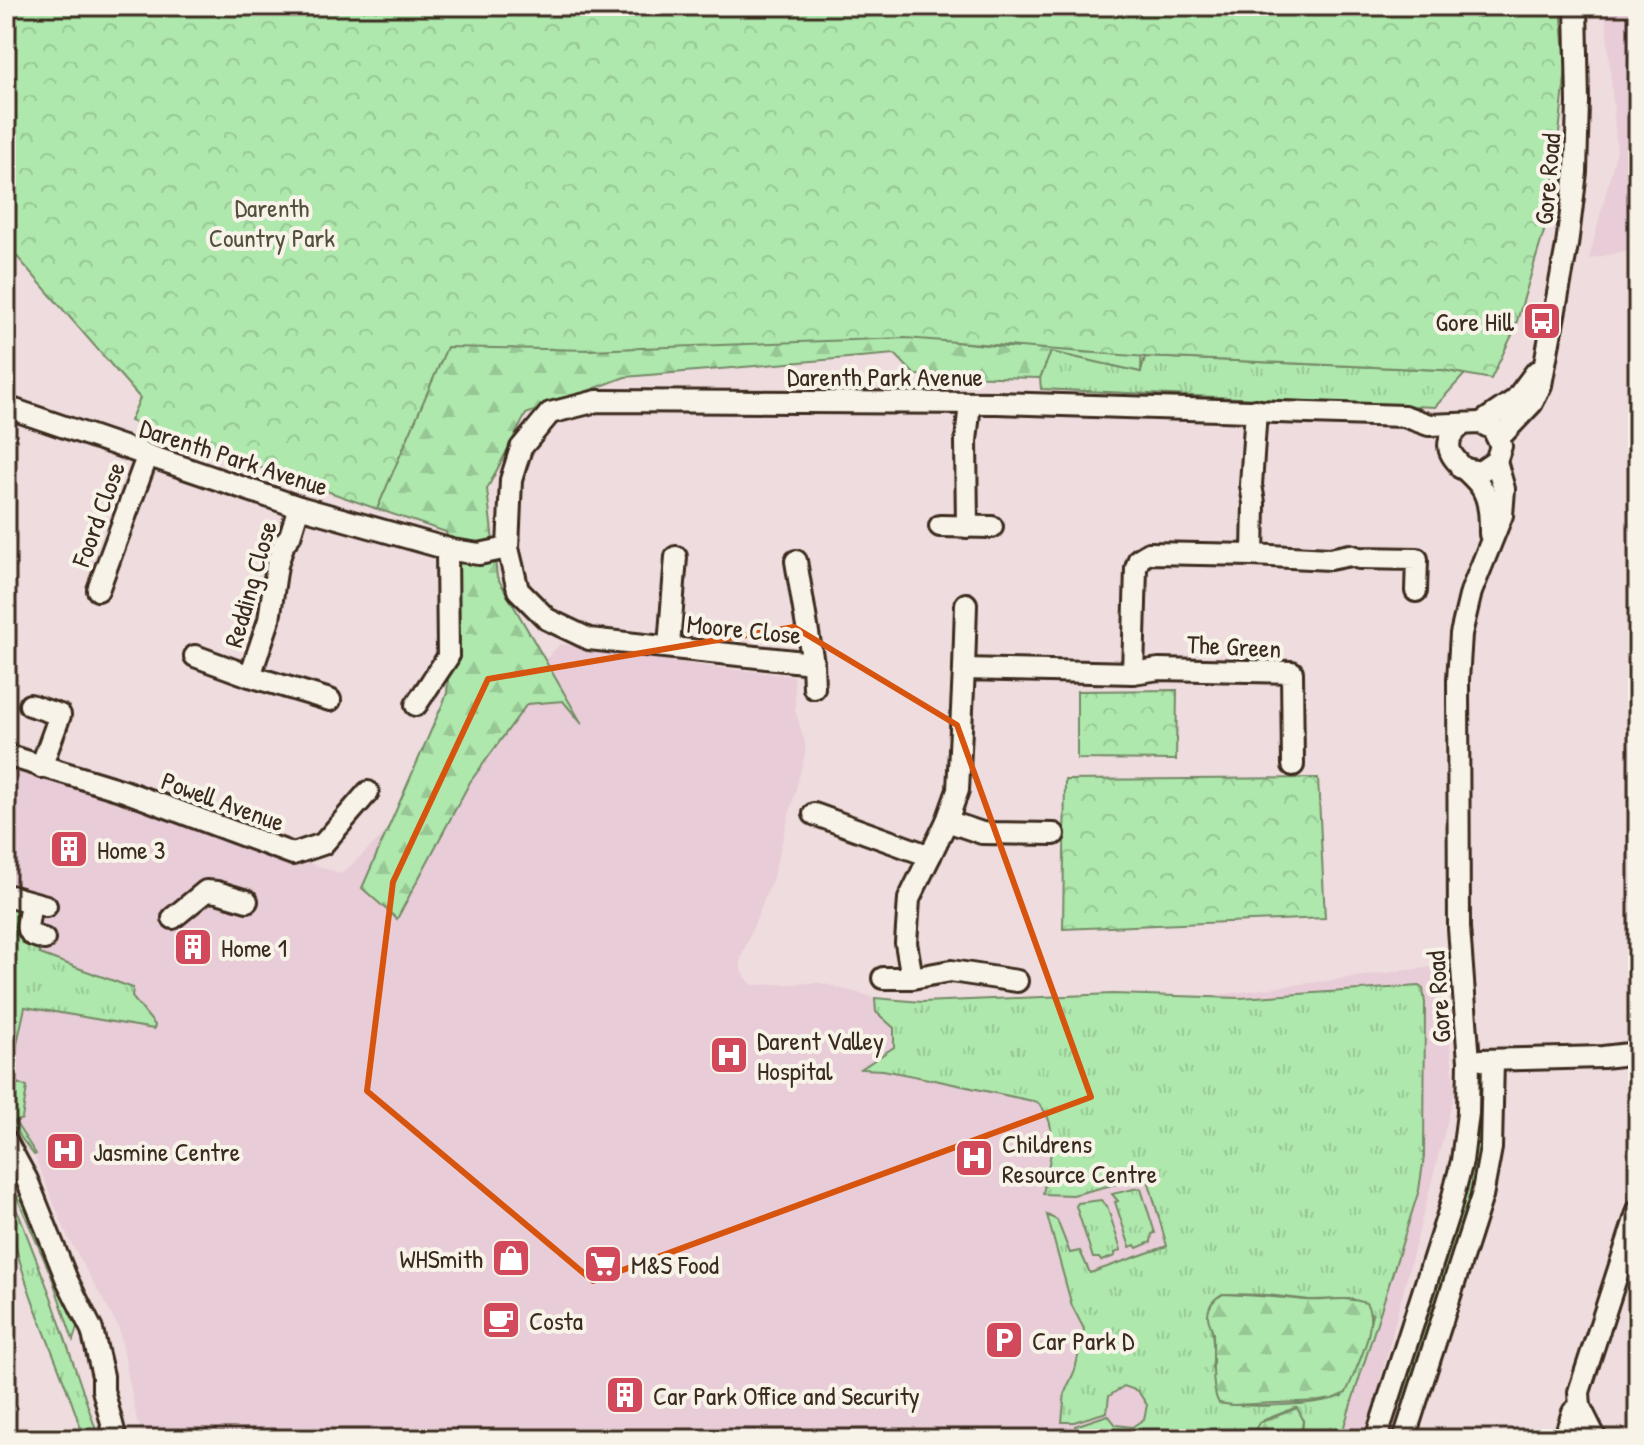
<svg xmlns="http://www.w3.org/2000/svg" width="1644" height="1445" viewBox="0 0 1644 1445" font-family="'Patrick Hand',sans-serif">
<defs>
<pattern id="grass-tufts" width="24" height="20" patternUnits="userSpaceOnUse" patternTransform="scale(2)"><rect width="24" height="20" fill="#aee8ad"/><path d="M3 7l-1-3M5 7V3M7 7l1-3M15 17l-1-3M17 17v-4M19 17l1-3" fill="none" stroke="#97c794"/></pattern>
<pattern id="forest-firs" width="22" height="20" patternUnits="userSpaceOnUse" patternTransform="scale(2)"><rect width="22" height="20" fill="#aee8ad"/><path d="M5 1l3.5 6h-7zM16 11l3.5 6h-7z" fill="#97c794"/></pattern>
<pattern id="park-crowns" width="20" height="18" patternUnits="userSpaceOnUse" patternTransform="scale(2)"><rect width="20" height="18" fill="#aee8ad"/><path d="M2 6a3 3 0 1 1 6 0M12 15a3 3 0 1 1 6 0" fill="none" stroke="#97c794"/></pattern>
</defs>
<rect width="100%" height="100%" fill="#eedcde"/>
<filter id="ink" filterUnits="userSpaceOnUse"><feTurbulence type="fractalNoise" baseFrequency=".0125" numOctaves="2"/><feDisplacementMap in="SourceGraphic" scale="16" xChannelSelector="R" yChannelSelector="G"/><feConvolveMatrix kernelMatrix="1 2 1 2 8 2 1 2 1" color-interpolation-filters="sRGB"/></filter>
<g filter="url(#ink)">
<g fill="#e8ccd7">
<path d="M1605,6h33v242l-49,11 28,-109z"/>
<path d="M560,644l143,22 91,10 1,34 10,33v11l-33,126 -31,77v14l11,14 68,-2 64,17 38,2 109,17 410,-53 14,125 -90,348h-1220l-8,-19 -18,-92 -51,-91 -34,-82 -28,-39v-352l336,110 74,-70z"/>
</g>
<g fill="url(#grass-tufts)" stroke="#748966" stroke-width="2" fill-rule="evenodd">
<path d="M1050,351l91,21 4,-15 297,13 23,4 -30,33 -394,-18 -1,-11z"/>
<path d="M6,906l14,4 21,36 -1,8 93,34 -1,9 23,28 -1,4 -129,-22 -16,73 18,7 -5,32 -7,3 21,32 -2,1 -28,-37z"/>
<path d="M1419,986l4,3 2,14 -1,154 -5,33 -79,249 -38,-1 1,-17 -8,-13 -31,12 -8,13 1,6h-178l-4,-13 33,-11 8,10 16,2 12,-8 3,-14 -9,-14 -14,-5 -15,10 -2,16 -33,10h-12l3,-30 10,-22 9,-41 -12,-23 -25,-91 10,5 13,33 10,-2 10,22 77,-27 -20,-70 -74,19 -30,-1c5,-30 20,-68 -6,-92l-98,-21 -56,-11 -22,-1 33,-22v-19l-18,-16 -1,-14 47,4 191,-8 127,4zM1223,1294l44,1 43,5 43,-1 19,15 -7,30 -23,52c-29,10 -92,12 -123,7l-3,-7 1,-10 -5,-19 2,-11 -2,-26z"/>
<path d="M1482,1075h3l-1,87 -77,239 -8,-3 79,-320z"/>
<path d="M1138,1188l3,1 14,44 -3,1 -1,8 -14,6 -2,-3 -5,2 -15,-45 3,-1 -6,-7z"/>
<path d="M6,1191l13,24 32,82 48,142h-15c-20,-68 -54,-131 -70,-200 -4,-17 -8,-30 -8,-48z"/>
<path d="M26,1192l54,126 -7,22 -22,-65 -34,-78z"/>
<path d="M1101,1200l6,6 14,44 -6,3v3l-14,5 -2,-3h-6l-17,-52 2,-3z"/>
</g>
<g fill="url(#forest-firs)" stroke="#748966" stroke-width="2">
<path d="M943,250l13,92 61,6 -11,-85 136,80 -1,29 -90,-20 -11,26 -125,-3 -20,-21 -270,23 -99,37 -39,75 10,88 85,147 -19,-23 -36,3 -57,78 -73,137 -35,-31 85,-194 7,-121 -8,-41 -69,-23 65,-168z"/>
<path d="M1223,1294c28,1 54,3 81,6 22,2 41,-5 62,3 14,21 -11,68 -20,90l-14,6 -13,2 -86,4 -14,-2c-9,-14 -5,-52 -6,-70 -1,-7 -6,-12 -5,-19 1,-10 7,-16 15,-20z"/>
<path d="M1297,1408l6,11 -2,18 5,2h-49l-1,-11 3,-5z"/>
</g>
<g fill="url(#park-crowns)" stroke="#748966" stroke-width="2">
<path d="M6,6h1555l5,62 -15,140 -37,123 -23,48 -49,-9 -295,-13 -242,-19 -316,12 -142,-3 -70,162 -247,-88 10,-23 -134,-154z"/>
<path d="M1177,690l-1,70 -99,-1v-68z"/>
<path d="M1318,778l7,140 -262,11 2,-149z"/>
</g>
<g fill="none" stroke-linecap="round" stroke-linejoin="round">
<defs>
<g id="minor">
<path d="M6,407l293,100 153,43 27,4 29,-6 3,-68 10,-32 29,-35 47,-12 400,2 407,13 25,9 52,-2 12,6 8,17 -5,15 -16,11 -19,-4"/>
<path d="M1481,423l34,-23 21,-28"/>
<path d="M1463,424c-36,29 8,43 20,66 7,13 7,29 7,44"/>
<path d="M1499,438l33,-35 9,-18 26,-140 9,-73 2,-70 -2,-96"/>
<path d="M940,526l52,1"/>
<path d="M967,527l-1,-86 4,-38"/>
<path d="M508,548l10,42 29,29 42,20 224,24"/>
<path d="M1253,555l77,4 20,-4 9,3 58,1 -1,32"/>
<path d="M796,561l17,102 1,25"/>
<path d="M98,590l49,-133"/>
<path d="M669,646l7,-89"/>
<path d="M195,656l55,20 80,24"/>
<path d="M964,669l2,-65"/>
<path d="M1133,673l26,-4 133,3 1,93"/>
<path d="M250,676l19,-56 8,-55 7,-22 6,-7 9,-29"/>
<path d="M30,705l30,10 -19,52"/>
<path d="M416,705l32,-48 -1,-108"/>
<path d="M6,755l118,36 169,63 30,-10 45,-52"/>
<path d="M814,814l116,42"/>
<path d="M947,821l35,12 72,1"/>
<path d="M6,895l40,11"/>
<path d="M31,903l-4,24 5,8 12,4"/>
<path d="M173,918l33,-27 11,1 30,9"/>
<path d="M883,978h29"/>
<path d="M1017,981l-66,-10 -39,7 -6,-35 3,-44 38,-78 11,-31 6,-121 169,4 3,-105 3,-9 10,-6 104,2 1,-52 -3,-18 5,-75"/>
<path d="M1481,1060l122,-3 35,-4"/>
<path d="M6,1141l21,39 40,100 25,50 11,46v14l13,49"/>
<path d="M1580,1407l16,32"/>
<path d="M1376,1439l74,-231 12,-47 6,-48 1,-52 -10,-133 -1,-248 3,-46 10,-42 31,-77 2,-26 -8,-28"/>
<path d="M1404,1439l78,-243 9,-48 2,-88"/>
<path d="M1564,1439l9,-27 7,-5 -1,-15 59,-182"/>
</g>
</defs>
<use href="#minor" stroke="#3b2a1e" stroke-width="26"/>
<use href="#minor" stroke="#f7f3e8" stroke-width="20"/>
</g>
</g>
<path fill="none" stroke="#d7540e" stroke-width="6" stroke-linejoin="round" d="M794,627l163,98 134,372 -498,184 -226,-190 26,-209 95,-203z"/>
<defs>
<symbol id="bus-square" viewBox="-11 -11 22 22"><rect x="-9" y="-9" width="18" height="18" rx="4" fill="#d1495b" stroke="#f7f3e8"/><path d="M-5-6H5V4H4V6H2V4H-2V6H-4V4H-5ZM-3.5-4V0h7V-4ZM-3.5 1.2v1.5H-2V1.2ZM2 1.2v1.5H3.5V1.2Z" fill="#fff"/></symbol>
<symbol id="building-square" viewBox="-11 -11 22 22"><rect x="-9" y="-9" width="18" height="18" rx="4" fill="#d1495b" stroke="#f7f3e8"/><path d="M-4-6H4V6H1V3H-1V6H-4ZM-2.5-4.3h1.7v1.8h-1.7ZM.8-4.3h1.7v1.8H.8ZM-2.5-1h1.7V.8h-1.7ZM.8-1h1.7V.8H.8Z" fill="#fff"/></symbol>
<symbol id="hospital-square" viewBox="-11 -11 22 22"><rect x="-9" y="-9" width="18" height="18" rx="4" fill="#d1495b" stroke="#f7f3e8"/><path d="M-5-5h3v3.5h4V-5h3V5h-3V1.5h-4V5h-3Z" fill="#fff"/></symbol>
<symbol id="shop-square" viewBox="-11 -11 22 22"><rect x="-9" y="-9" width="18" height="18" rx="4" fill="#d1495b" stroke="#f7f3e8"/><path d="M-5-2.5h2.3a2.7 3.5 0 0 1 5.4 0H5L5.5 6h-11ZM-1.5-2.5h3a1.5 2.3 0 0 0-3 0Z" fill="#fff"/></symbol>
<symbol id="supermarket-square" viewBox="-11 -11 22 22"><rect x="-9" y="-9" width="18" height="18" rx="4" fill="#d1495b" stroke="#f7f3e8"/><path d="M-6-5.5h2.5l.6 2H6L4.5 2H-2.5L-4.4-4H-6ZM-1.5 3.2a1.3 1.3 0 1 0 .1 0ZM3 3.2a1.3 1.3 0 1 0 .1 0Z" fill="#fff"/></symbol>
<symbol id="cafe-square" viewBox="-11 -11 22 22"><rect x="-9" y="-9" width="18" height="18" rx="4" fill="#d1495b" stroke="#f7f3e8"/><path d="M-5.5-4.5H6V0H3Q3 3.5 0 3.5H-2.5Q-5.5 3.5-5.5 0ZM3-3.2v2h1.7v-2ZM-6 4.5H4V6H-6Z" fill="#fff"/></symbol>
<symbol id="parking-square" viewBox="-11 -11 22 22"><rect x="-9" y="-9" width="18" height="18" rx="4" fill="#d1495b" stroke="#f7f3e8"/><path d="M-3.5-5.5H1a3.5 3.5 0 0 1 0 7H-1V5.5H-3.5ZM-1-3.4V-.6H.8a1.4 1.4 0 0 0 0-2.8Z" fill="#fff"/></symbol>
</defs>
<g fill-rule="evenodd">
<use href="#bus-square" x="1520" y="299" width="44" height="44"/>
<use href="#building-square" x="47" y="827" width="44" height="44"/>
<use href="#building-square" x="171" y="925" width="44" height="44"/>
<use href="#hospital-square" x="707" y="1033" width="44" height="44"/>
<use href="#hospital-square" x="43" y="1129" width="44" height="44"/>
<use href="#hospital-square" x="952" y="1136" width="44" height="44"/>
<use href="#shop-square" x="489" y="1236" width="44" height="44"/>
<use href="#supermarket-square" x="581" y="1242" width="44" height="44"/>
<use href="#cafe-square" x="479" y="1298" width="44" height="44"/>
<use href="#parking-square" x="982" y="1318" width="44" height="44"/>
<use href="#building-square" x="603" y="1373" width="44" height="44"/>
</g>
<g text-anchor="middle" dominant-baseline="central" stroke-width="8" stroke-linejoin="round" paint-order="stroke">
<g font-size="26" fill="#3b2a1e" stroke="#f7f3e8">
<text transform="translate(1547 179) rotate(-85)">Gore Road</text>
<text x="885" y="376">Darenth Park Avenue</text>
<text transform="translate(234 457) rotate(18)">Darenth Park Avenue</text>
<text transform="translate(98 514) rotate(-70)">Foord Close</text>
<text transform="translate(250 584) rotate(-74)">Redding Close</text>
<text transform="translate(744 629) rotate(6)">Moore Close</text>
<text transform="translate(1234 646) rotate(3)">The Green</text>
<text transform="translate(223 801) rotate(20)">Powell Avenue</text>
<text transform="translate(1438 997) rotate(-94)">Gore Road</text>
</g>
<g font-size="26" fill="#52503b" stroke="#f7f3e8">
<text x="272" y="207">Darenth<tspan x="272" dy="30">Country Park</tspan></text>
</g>
<g font-size="26" fill="#3b2a1e" stroke="#f7f3e8" text-anchor="start">
<text x="1514" y="321" text-anchor="end">Gore Hill</text>
<text x="97" y="849">Home 3</text>
<text x="221" y="947">Home 1</text>
<text x="757" y="1040">Darent Valley<tspan x="757" dy="30">Hospital</tspan></text>
<text x="1002" y="1143">Childrens<tspan x="1002" dy="30">Resource Centre</tspan></text>
<text x="93" y="1151">Jasmine Centre</text>
<text x="483" y="1258" text-anchor="end">WHSmith</text>
<text x="631" y="1264">M&amp;S Food</text>
<text x="529" y="1320">Costa</text>
<text x="1032" y="1340">Car Park D</text>
<text x="653" y="1395">Car Park Office and Security</text>
</g>
</g>
<rect width="1644" height="1445" fill="none" stroke="#f7f3e8" stroke-width="32"/>
<rect x="16" y="16" width="1612" height="1413" fill="none" stroke="#3b2a1e" stroke-width="3" filter="url(#ink)"/>
</svg>
